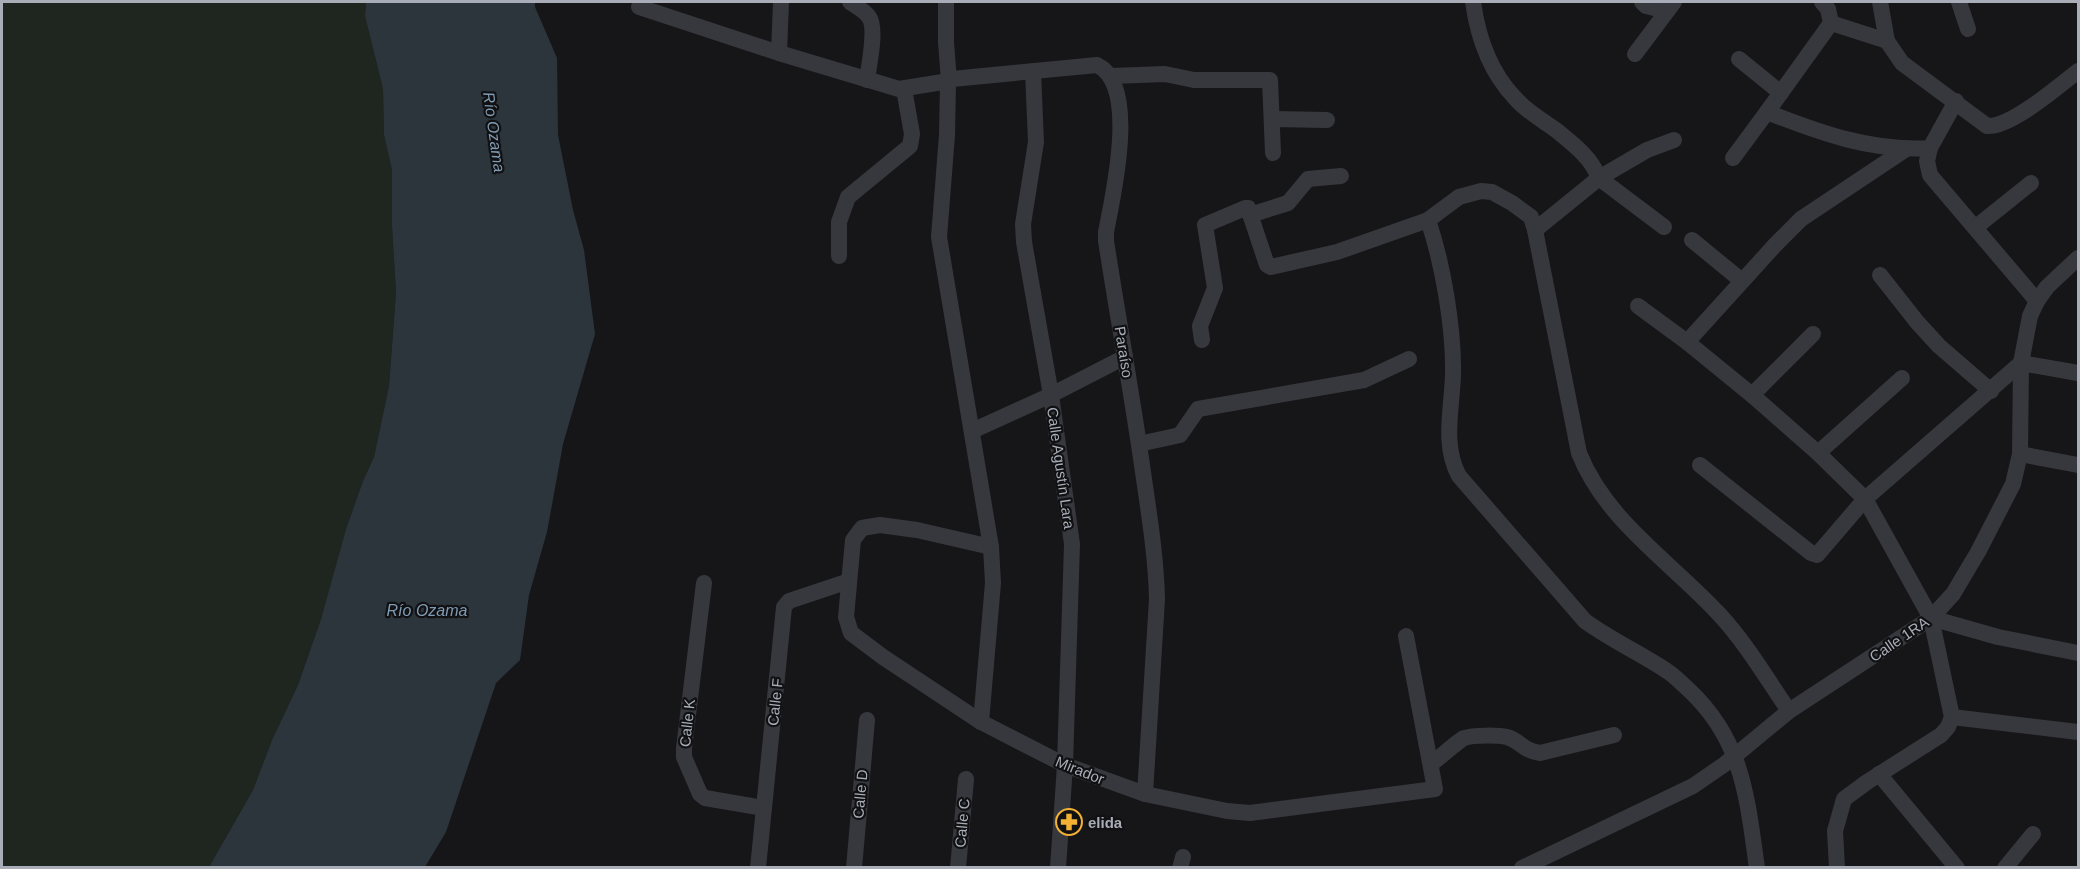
<svg xmlns="http://www.w3.org/2000/svg" width="2080" height="869" viewBox="0 0 2080 869" font-family="Arial,sans-serif">
<rect width="100%" height="100%" fill="#161618"/>
<path fill="#1e261f" d="M2,2h364l-1,14 18,73 1,46 8,35v56l4,66 -7,94 -15,71 -11,24 -17,48 -25,90 -23,66 -26,55 -19,50 -44,77 -207,1z"/>
<path fill="#2c353c" d="M366,2h169v5l22,51 1,77 15,75 11,40 11,84 -32,110 -16,88 -18,63 -9,65 -24,23 -50,149 -21,35h-216l44,-77 19,-50 26,-55 23,-66 25,-90 17,-48 11,-24 15,-71 7,-94 -4,-66v-56l-8,-35 -1,-46 -18,-73z"/>
<g fill="none" stroke-linecap="round" stroke-linejoin="round">
<g stroke="#37383d" stroke-width="16">
<path d="M850,2c6,4 15,9 19,15 8,11 0,48 -2,63"/>
<path d="M1473,2c5,36 17,70 42,96 11,13 27,22 41,32 17,14 35,27 43,48l-64,52"/>
<path d="M1642,2l4,4 21,5"/>
<path d="M1822,2l6,7 3,14"/>
<path d="M1880,2l7,39 15,22 85,63c23,2 72,-40 91,-55"/>
<path d="M1959,2l9,27"/>
<path d="M639,7l140,46 120,36 50,-8 -3,-39v-40"/>
<path d="M1831,23l-64,89c53,21 106,40 163,36l26,-47"/>
<path d="M1831,23l56,18"/>
<path d="M779,53l2,-51"/>
<path d="M1635,54l39,-52"/>
<path d="M1739,59l42,34"/>
<path d="M1033,71l3,71 -13,82 1,18 27,153 21,149 -7,221 -7,103"/>
<path d="M1111,76l54,-2 29,6h76l3,73"/>
<path d="M1272,119l55,1"/>
<path d="M1930,148l-3,13 3,14 107,126"/>
<path d="M1733,158l34,-46"/>
<path d="M1250,215l38,-12 20,-24 33,-3"/>
<path d="M1428,220c15,44 26,109 25,155 -1,34 -11,70 6,101l126,145c26,19 55,32 82,50 8,5 14,12 21,18 55,51 59,108 69,179"/>
<path d="M1664,227l-65,-49 48,-28 27,-10"/>
<path d="M1976,227l55,-44"/>
<path d="M1692,240l50,41"/>
<path d="M839,256v-34l9,-25 62,-51 2,-12 -8,-45"/>
<path d="M1880,275l37,47 22,24 52,45"/>
<path d="M1638,306l49,36"/>
<path d="M1202,340l-2,-14 15,-38 -10,-63 40,-17h3l19,57 4,2 66,-15 91,-32 31,-23 22,-6 11,1 20,11 19,14 4,13 44,223c27,68 92,109 140,161 27,29 48,65 70,97"/>
<path d="M1752,395l61,-61"/>
<path d="M972,431l79,-36 74,-38"/>
<path d="M1139,444l41,-9 18,-26 166,-29 45,-21"/>
<path d="M1818,453l84,-75"/>
<path d="M2020,454l58,11"/>
<path d="M1700,465l111,88 6,2 48,-56 156,-136 57,10"/>
<path d="M991,547l-74,-17 -37,-5 -18,3 -9,12 -7,77 5,16 32,24 98,65 84,43 80,29 82,17 23,2 185,-24 -29,-153"/>
<path d="M704,583l-20,165v9l16,37 5,4 59,10"/>
<path d="M1931,618l67,19 80,16"/>
<path d="M1952,717l126,15"/>
<path d="M981,722l12,-139 -2,-36 -52,-310 8,-102 1,-52 4,-4 145,-14c42,20 16,130 9,167v9c12,77 26,154 37,231 6,42 13,84 14,127l-12,195"/>
<path d="M1431,764c7,-5 27,-23 33,-26 9,-3 34,-3 43,-1 14,4 16,14 33,16l74,-18"/>
<path d="M1879,774l78,94"/>
<path d="M758,868l26,-261 5,-6 60,-20"/>
<path d="M854,868l13,-148"/>
<path d="M958,868l8,-89"/>
<path d="M1180,868l3,-11"/>
<path d="M1522,868l171,-82 32,-22 64,-53 142,-93 22,-24 25,-42 35,-68 7,-30 1,-91 9,-47 7,-15 10,-14 31,-29"/>
<path d="M1837,868l-2,-37 9,-32 23,-17 74,-47 7,-8 4,-10 -21,-99 -66,-119 -47,-46 -66,-58 -65,-53 89,-98 25,-25 105,-70"/>
<path d="M2005,868l28,-34"/>
</g>
</g>
<defs>
<symbol id="pharmacy-ring" viewBox="-11 -11 22 22"><circle r="9.5" fill="#111113" stroke="#f2b134" stroke-width="1.5"/><path d="M-2-6h4v4h4v4h-4v4h-4v-4h-4v-4h4Z" fill="#f2b134"/></symbol>
</defs>
<g fill-rule="evenodd">
<use href="#pharmacy-ring" x="1054" y="807" width="30" height="30"/>
</g>
<g text-anchor="middle" dominant-baseline="central" stroke-width="4.5" stroke-linejoin="round" paint-order="stroke">
<g font-size="15" fill="#a8adb8" stroke="#111113">
<text transform="translate(1124 352) rotate(81)">Paraíso</text>
<text transform="translate(1061 468) rotate(82)">Calle Agustín Lara</text>
<text transform="translate(1899 639) rotate(-34)">Calle 1RA</text>
<text transform="translate(775 702) rotate(-84)">Calle F</text>
<text transform="translate(687 723) rotate(-84)">Calle K</text>
<text transform="translate(1080 770) rotate(22)">Mirador</text>
<text transform="translate(860 794) rotate(-85)">Calle D</text>
<text transform="translate(962 823) rotate(-85)">Calle C</text>
</g>
<g font-size="15" font-weight="bold" fill="#a8adb8" stroke="#111113" text-anchor="start">
<text x="1088" y="822">elida</text>
</g>
<g font-size="16" font-style="italic" fill="#7f9bb3" stroke="#111113">
<text transform="translate(494 132) rotate(82)">Río Ozama</text>
<text x="427" y="610">Río Ozama</text>
</g>
</g>
<rect width="2080" height="869" fill="none" stroke="#a8adb8" stroke-width="6"/>
</svg>
